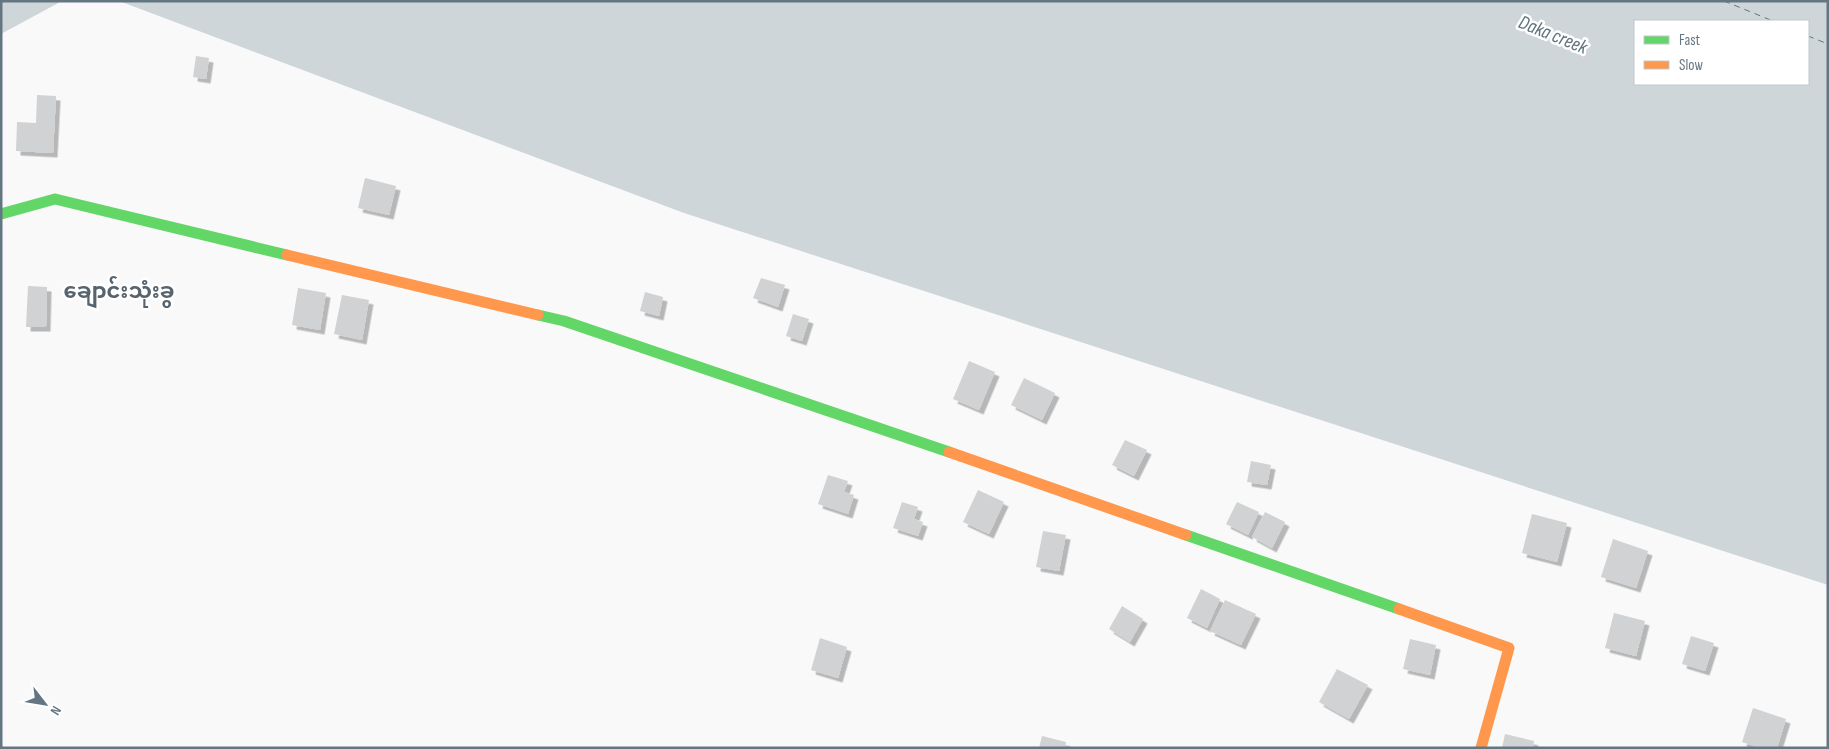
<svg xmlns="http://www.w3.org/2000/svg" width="1829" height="749" viewBox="0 0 1829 749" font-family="'Sofia Sans Condensed','Noto Sans Myanmar',sans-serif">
<defs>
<filter id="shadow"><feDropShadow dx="4.5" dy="4.5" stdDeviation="0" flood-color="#0004"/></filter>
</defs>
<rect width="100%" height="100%" fill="#f9f9f9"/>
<g fill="#ced6d9" fill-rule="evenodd">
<path d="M1,1h61l-61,33z"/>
<path d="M119,1h1709v584l-1144,-372zM1635,21h173v63h-173z"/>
</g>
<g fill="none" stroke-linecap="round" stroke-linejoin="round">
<g stroke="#60757c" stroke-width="1" stroke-dasharray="6 5" stroke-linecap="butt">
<path d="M1724,1l49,20"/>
<path d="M1808,36l20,8"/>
</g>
</g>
<g fill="#d0d2d3" filter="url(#shadow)">
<path d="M196,56l13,2 -3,21 -13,-2z"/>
<path d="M37,95l19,1 -3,57 -37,-2 1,-29 19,1z"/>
<path d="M365,178l31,8 -7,29 -31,-7z"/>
<path d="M761,278l24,7 -7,22 -25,-9z"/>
<path d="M28,286l19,1 -1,40h-20z"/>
<path d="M298,288l28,5 -6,37 -28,-5z"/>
<path d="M645,292l18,5 -4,19 -19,-5z"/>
<path d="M342,295l27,5 -7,40 -28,-6z"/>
<path d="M793,314l16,5 -7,22 -16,-5z"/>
<path d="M969,361l26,11 -16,38 -26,-11z"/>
<path d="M1024,378l31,15 -13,27 -31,-15z"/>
<path d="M1125,440l22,10 -13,26 -22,-11z"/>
<path d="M1251,461l20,4 -4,20 -20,-3z"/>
<path d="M828,475l20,6 -4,11 10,3 -6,19 -30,-10z"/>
<path d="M978,490l26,12 -15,32 -26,-12z"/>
<path d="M902,502l16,5 -4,12 9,3 -5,14 -25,-8z"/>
<path d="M1237,502l22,10 -11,23 -22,-11z"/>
<path d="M1265,512l20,10 -13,26 -20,-11z"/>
<path d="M1532,514l35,9 -10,39 -35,-9z"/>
<path d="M1043,531l23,4 -7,36 -23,-4z"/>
<path d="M1613,539l35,12 -12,37 -35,-11z"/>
<path d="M1201,589l19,10 -13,29 -20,-10z"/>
<path d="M1225,600l31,14 -15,31 -31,-14z"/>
<path d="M1122,606l21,13 -13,23 -21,-13z"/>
<path d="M1614,613l31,8 -9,35 -31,-8z"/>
<path d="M1691,636l23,7 -9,28 -23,-7z"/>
<path d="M820,638l27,9 -9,31 -27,-8z"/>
<path d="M1410,639l26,6 -6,30 -27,-6z"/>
<path d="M1337,669l31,16 -19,34 -30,-17z"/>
<path d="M1753,708l33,11 -9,29h-17l-18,-6z"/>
<path d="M1505,734l29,7 -1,7h-31z"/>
<path d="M1042,736l24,6 -1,6h-26z"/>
</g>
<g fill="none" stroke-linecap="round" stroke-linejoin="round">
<g stroke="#63d668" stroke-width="11">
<path d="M1,214l54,-15 232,56"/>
<path d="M538,315l26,6 385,131"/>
<path d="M1186,535l213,74"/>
</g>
<g stroke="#ff974d" stroke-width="11">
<path d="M287,255l251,60"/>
<path d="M949,452l237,83"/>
<path d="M1399,609l110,39 -28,100"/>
</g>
</g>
<g text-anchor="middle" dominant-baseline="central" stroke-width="5" stroke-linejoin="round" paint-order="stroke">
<g font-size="20" font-style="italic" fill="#60757c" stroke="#fff">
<text transform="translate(1553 35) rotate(22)">Daka creek</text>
</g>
<g font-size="21" font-weight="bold" fill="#57646e" stroke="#fff">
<text x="119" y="291">ချောင်းသုံးခွ</text>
</g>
</g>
<rect width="1829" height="749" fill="none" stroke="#657683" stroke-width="5"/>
<rect x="1634" y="20" width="175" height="65" fill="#ffffff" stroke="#c1c8cd"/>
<rect x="1644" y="36" width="25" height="8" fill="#63d668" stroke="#c1c8cd"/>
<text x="1679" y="45" font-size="15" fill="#657683">Fast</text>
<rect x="1644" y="61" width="25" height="8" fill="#ff974d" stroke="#c1c8cd"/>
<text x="1679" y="70" font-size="15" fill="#657683">Slow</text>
<g transform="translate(45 704) rotate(121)" stroke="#ffffff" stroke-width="4" paint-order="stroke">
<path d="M0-4L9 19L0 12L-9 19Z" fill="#657683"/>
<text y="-8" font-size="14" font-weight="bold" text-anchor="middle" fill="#657683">N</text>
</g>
</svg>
